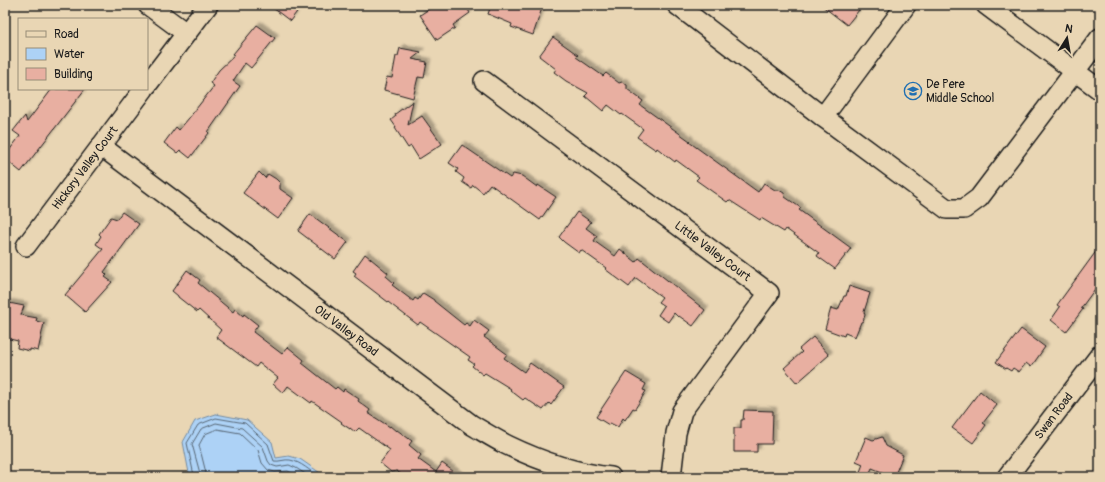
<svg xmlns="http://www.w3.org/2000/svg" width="1105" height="482" viewBox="0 0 1105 482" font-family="Pangolin,sans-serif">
<defs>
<filter id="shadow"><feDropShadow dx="3.5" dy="-3.5" stdDeviation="1" flood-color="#0004"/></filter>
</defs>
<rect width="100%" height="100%" fill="#e9d6b4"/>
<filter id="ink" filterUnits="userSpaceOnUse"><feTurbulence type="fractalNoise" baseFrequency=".025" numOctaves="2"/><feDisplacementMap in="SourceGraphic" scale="8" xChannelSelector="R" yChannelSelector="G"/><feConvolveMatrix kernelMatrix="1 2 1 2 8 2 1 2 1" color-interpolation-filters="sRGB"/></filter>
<g filter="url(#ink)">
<path fill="#add2f6" stroke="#73899f" d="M216,414l31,6 25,22 4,16 13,-2 11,3 26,18h-133l-4,-4 -6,-31 12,-21z"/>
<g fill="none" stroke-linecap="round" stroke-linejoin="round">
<g stroke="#566573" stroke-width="1">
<path d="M195,477l-2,-6 -6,-28 11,-18 18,-7 29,5 23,21 6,17c5,1 11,-2 16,-1 11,2 20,11 29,17"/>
<path d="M201,477l-9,-33 9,-15 15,-6 26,5 21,19 5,14 3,4 6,2 12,-2 7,3 14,9"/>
<path d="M207,477l-8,-32 6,-11 12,-5 23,4 18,17 4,13 6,7 7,2 13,-1 11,6"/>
</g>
</g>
<g fill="#e8afa1" stroke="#1c1c1c" filter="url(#shadow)">
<path d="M269,5h33l-12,16z"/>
<path d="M435,5h30l5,8 -17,12 2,3 -18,12 -17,-25z"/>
<path d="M491,5h52l-10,30 -22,-8 1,-3 -24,-10z"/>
<path d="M821,5h42l-16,20z"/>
<path d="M257,25l18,13 -24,30 -6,-5 -12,18 7,5 -32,46 1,1 -19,25 -10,-8 -3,3 -13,-10 12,-16 3,3 10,-12 25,-32 -4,-3 9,-13 16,-15 -2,-1z"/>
<path d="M553,37l25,18 -2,2 27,19 3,-3 13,10 3,-1 5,3v4l16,12 -3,4 50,36 -1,1 69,50 6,-9 11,7h4l5,3 1,4 16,11 -2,2 52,38 -16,21 -18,-13 2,-3 -33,-24 -2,3 -23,-14 -1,2 -31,-20 -2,2 -31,-22 3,-3 -23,-17 -1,2 -18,-14 -1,2 -19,-13 6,-8 -21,-15 -1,1 -13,-10 -5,6 -18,-15 3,-3 -22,-12 -12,-9 2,-3 -17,-13z"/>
<path d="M400,48l21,4 -9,7 15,3 -3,16 -6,-1 -5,21 -29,-8 3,-13 5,1 4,-22h2z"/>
<path d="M52,89h33l-64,83 -16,-13v-3l15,-20 -7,-5 12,-15 2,6z"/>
<path d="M413,101l-5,24 14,-9 20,28 -23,15 -8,-13 -3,2 -13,-20 1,-1 -5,-7 5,-4 -1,-2z"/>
<path d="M462,145l48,33 3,-4 9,2 15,11 1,-2 18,12 -16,23 -50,-36 -7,9 -10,-8 -2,3 -9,-6 2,-4 -8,-6 2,-3 -9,-6z"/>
<path d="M259,172l6,6 3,-4 8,5 4,4v6l13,9 -15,21 -35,-26z"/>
<path d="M122,212l17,12 -35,48 3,3 -2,2 7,5 -27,30 -20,-17 38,-46 -7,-5 5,-8 -2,-2 12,-17 6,2z"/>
<path d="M577,212l14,10 -5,6 11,8 -3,5 21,15 5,-7 16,13 3,-4 66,52 -12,16 -14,-10 -1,1 -4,-4 -6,9 -10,-7 6,-9 -6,-4 4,-5 -26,-19 -7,9 -24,-18 1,-1 -25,-18 -2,3 -15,-11 -5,-5z"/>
<path d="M310,214l38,28 -13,17 -37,-28z"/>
<path d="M1100,246v36l-19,26 2,1 -17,23 -15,-12 9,-13 -3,-2z"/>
<path d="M365,254l23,19 -2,3 8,7 -2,2 21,16 2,-3 3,2 5,-7 11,7v1l30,24 2,-2 4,3 4,-6 15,11 -5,6 23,17 -3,4 20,14 6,-9 34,24 -13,18 -2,-2 -6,7 -18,-12 -2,2 -13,-10 1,-1 -26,-16 -2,2 -11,-9 2,-2 -6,-4 2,-3 -50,-35 -2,3 -64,-49 2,-3 -3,-2z"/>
<path d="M187,270l13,10 -2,3 35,29 2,-3 8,7 1,-2 14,11 -5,7 29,22 6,-7 16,13 -2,3 33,26 2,-2 6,5 1,-3 15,10 -1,2 12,9 -2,3 22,14v-1l6,5 1,-1 15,11 -3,4 12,10 -3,4 18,13 6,-9 19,14h-57l-7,-6 -6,1 -11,-9 10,-13 -31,-22 -4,4 -5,-4v1l-9,-6 1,-1 -30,-21 -1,2 -23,-17 -5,7 -10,-9 5,-6 -19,-15 -3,4 -40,-30 5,-7 -22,-20 -2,2 -19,-15v-1l-6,-5z"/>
<path d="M849,286l21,7 -6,19 1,3 -2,6 -2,1 -6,15 -10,-4 -1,3 -19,-7 6,-21 7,2 6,-14h2z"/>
<path d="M5,303l4,1v-1l15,3 -3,9 16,3 -1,3 8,2 -6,28 -8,-2v2l-13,-3 1,-7 -13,-3z"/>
<path d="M1021,329l24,18 -14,20 -5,-4 -7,9 -6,-4 -2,3 -5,-3v1l-10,-7z"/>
<path d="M813,337l16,18 -32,28 -13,-15 18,-16 -3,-3z"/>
<path d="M626,372l20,12 -3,6 3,1 -11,18 -2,-1 -8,12 -2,-2 -5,9 -8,-4 -1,2 -13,-8z"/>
<path d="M980,391l17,14 -14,18 3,2 -13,18 -21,-15z"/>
<path d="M744,410l29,1 -1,33h-15v8h-23v-24h7v-8h2z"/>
<path d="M866,437l7,3 9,-3 4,9 17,9 -9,22 -22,-9 -4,9h-10l5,-13 -7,-3z"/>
</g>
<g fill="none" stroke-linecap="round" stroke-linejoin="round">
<defs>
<g id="minor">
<path d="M148,5l38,28"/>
<path d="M677,5l146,112 124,92h17l15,-11 121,-160"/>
<path d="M986,5l114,85"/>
<path id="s1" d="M484,81l285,212 -87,118 -6,22 -5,44"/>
<path d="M147,85l61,-80"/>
<path d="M823,117l83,-112"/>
<path id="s2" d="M101,146l371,279c12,7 23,14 35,20 33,16 68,28 104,32"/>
<path id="s3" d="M26,246l118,-157"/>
<path id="s4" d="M1007,477l93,-122"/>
</g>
</defs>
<use href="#minor" stroke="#1c1c1c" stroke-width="22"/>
<use href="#minor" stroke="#e9d6b4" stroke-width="19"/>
</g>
</g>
<defs>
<symbol id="school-ring" viewBox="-11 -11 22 22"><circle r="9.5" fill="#e9d6b4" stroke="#1f6fb2" stroke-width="1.5"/><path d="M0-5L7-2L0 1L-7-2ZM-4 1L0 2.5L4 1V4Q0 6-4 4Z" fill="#1f6fb2"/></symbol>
</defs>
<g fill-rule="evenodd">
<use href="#school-ring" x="903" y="81" width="20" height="20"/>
</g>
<g text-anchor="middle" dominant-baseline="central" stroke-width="3" stroke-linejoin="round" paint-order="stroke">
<g font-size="12" fill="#1c1c1c" stroke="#e9d6b4" text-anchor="start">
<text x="926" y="84">De Pere<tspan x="926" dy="14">Middle School</tspan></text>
</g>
<g font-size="12" fill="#1c1c1c" stroke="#e9d6b4">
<text stroke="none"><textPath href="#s3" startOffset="98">Hickory Valley Court</textPath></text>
<text stroke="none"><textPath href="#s1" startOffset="285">Little Valley Court</textPath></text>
<text stroke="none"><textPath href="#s2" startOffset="307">Old Valley Road</textPath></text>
<text stroke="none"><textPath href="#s4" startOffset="77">Swan Road</textPath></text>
</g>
</g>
<rect width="1105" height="482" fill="none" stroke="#e9d6b4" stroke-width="20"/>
<rect x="10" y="10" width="1085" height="462" fill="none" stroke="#1c1c1c" stroke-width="1.5" filter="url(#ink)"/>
<rect x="18" y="18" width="130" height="72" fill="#e9d6b4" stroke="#978c77"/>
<rect x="26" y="31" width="20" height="6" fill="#e9d6b4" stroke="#978c77"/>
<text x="54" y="38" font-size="12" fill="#1c1c1c">Road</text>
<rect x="26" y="48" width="20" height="12" fill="#add2f6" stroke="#978c77"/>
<text x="54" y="58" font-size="12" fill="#1c1c1c">Water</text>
<rect x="26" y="68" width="20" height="12" fill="#e8afa1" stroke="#978c77"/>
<text x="54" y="78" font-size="12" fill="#1c1c1c">Building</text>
<g transform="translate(1067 38) rotate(11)" stroke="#e9d6b4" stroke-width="3" paint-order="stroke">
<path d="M0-3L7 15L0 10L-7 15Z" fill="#1c1c1c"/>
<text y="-6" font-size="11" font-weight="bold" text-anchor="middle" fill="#1c1c1c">N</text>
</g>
</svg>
